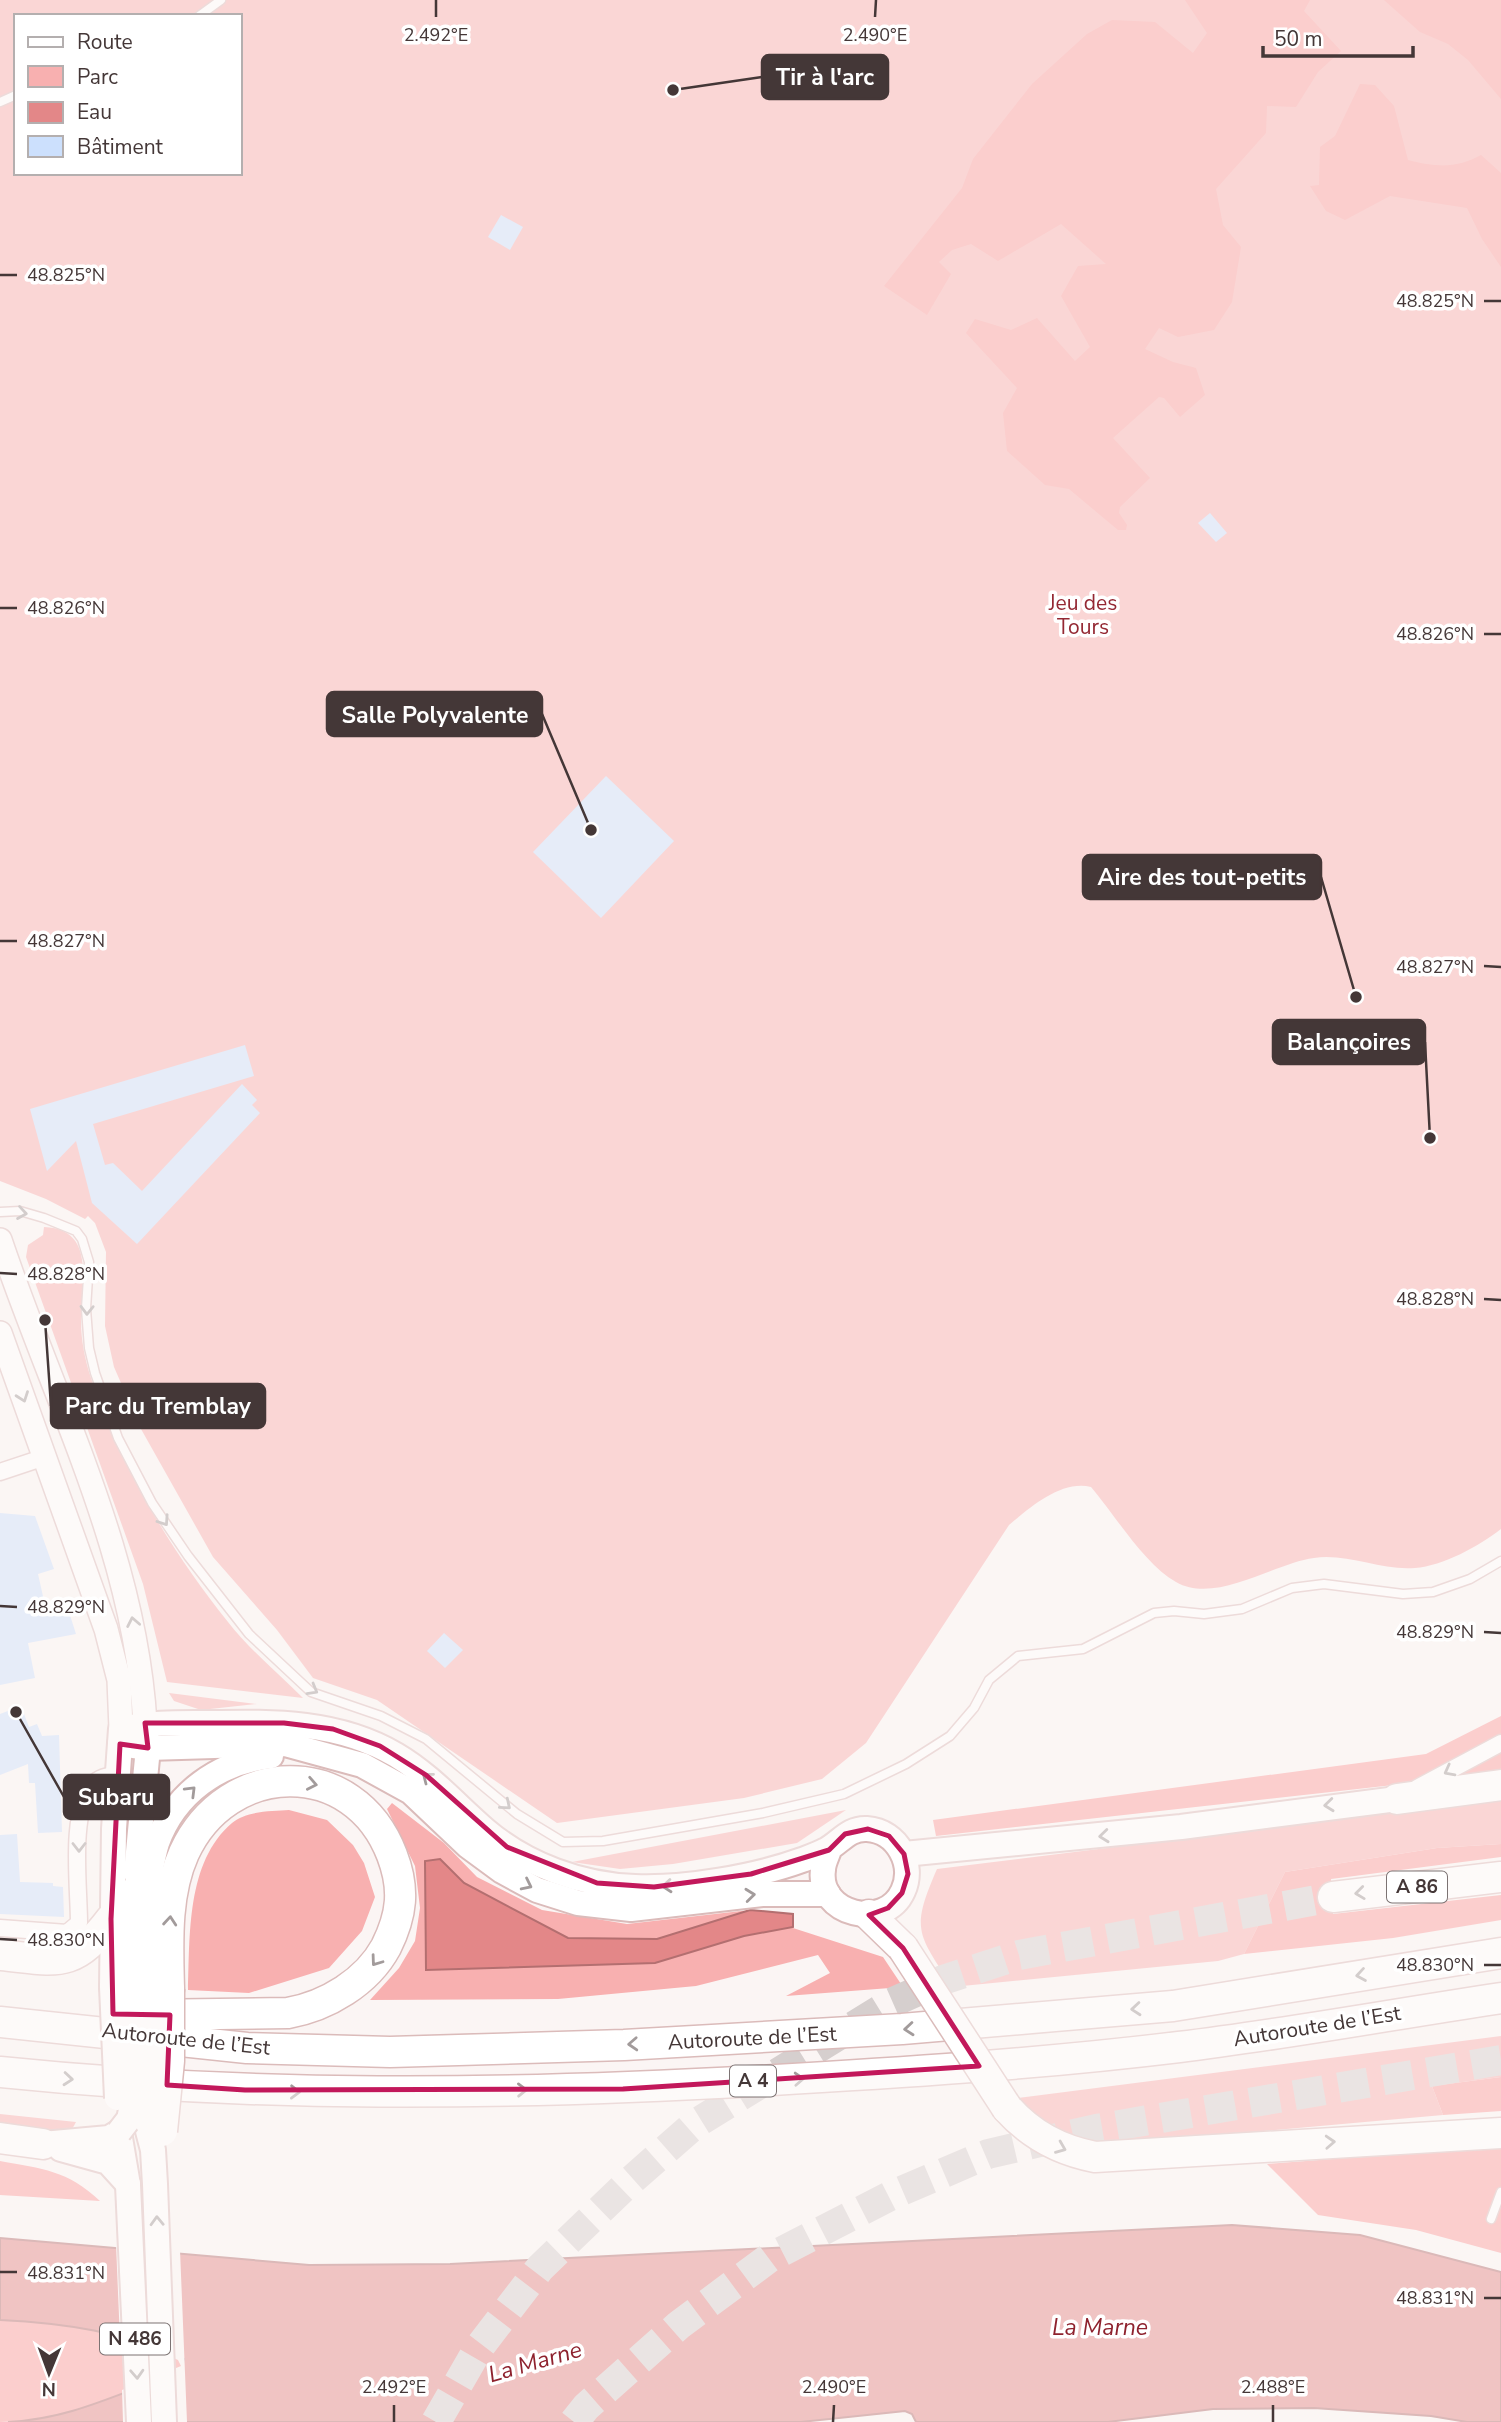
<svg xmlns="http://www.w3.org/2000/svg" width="1501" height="2422" viewBox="0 0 1501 2422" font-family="'Nunito Sans',sans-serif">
<rect width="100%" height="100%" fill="#fbf5f4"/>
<g fill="#f8b0b0" fill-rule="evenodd">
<path d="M0,0h1501v1529c-22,17 -58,37 -86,39 -33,3 -68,-15 -101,-10 -40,5 -98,47 -138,24 -32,-18 -61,-67 -85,-95 -30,-7 -60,20 -82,38l-143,218 -44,36 -78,19 -187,25 -180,-123 -64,-22 -36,-48 -64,-73 -72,-128 -27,-62 -9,-41 1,-74 -11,-29 -7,-7 -3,3 -39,-20 -46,-18zM16,16h224v157h-224z"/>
<path d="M44,1227c54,2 36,59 37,94 0,19 4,39 10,57 30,89 78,170 137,244 21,27 50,51 75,76l-136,-16 -24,-98 -117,-327 2,-12 15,-10z"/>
<path d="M169,1693l88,11 -56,6 -27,-9z"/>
<path d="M1501,1799v45l-64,4 -152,24 -41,82 -26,7 -266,26c-34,-54 -42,-56 -15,-118z"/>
<path d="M392,1803l52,40 33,34 65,33 85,14 123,-14 43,4v14l90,29 20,30 -117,9 44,-23 -12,-18 -122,31 -138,13 -188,1 29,-32 16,-27 5,-33 -5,-42 -28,-57z"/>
<path d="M289,1810l38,10 26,25 11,18 11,34 -13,34 -33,37 -80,25 -61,-3c2,-53 -2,-128 44,-167 14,-12 40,-12 57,-13z"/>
<path d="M846,1810l-49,33 -124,21 -53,5 -48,-7z"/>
<path d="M1501,2036v41l-69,9 11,29 -325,29c-40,-1 -75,-14 -100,-46z"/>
<path d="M0,2114l76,8 -6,11 -70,-7z"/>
</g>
<g fill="#fb9d9d">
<path d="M1185,0h125l-6,11 37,40 -23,21 -22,35 -29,-1 -1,27 -50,56 7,36 18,22 -9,55 -18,28 -36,7 -19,-9 -14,21 28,13 23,6 9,27 -25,22 -16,-19 -5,-1 -46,41 37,40 -30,29 -1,6 8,12 -1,5h-8l-49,-41 -24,-4 -38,-34 -4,-38 14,-25 -51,-55 9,-14 36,11 26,-12 38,43 15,-14 -29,-51 17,-30 28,-2 -45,-40 -63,37 -27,-17 -19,6 -13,12 12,12 -24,41 -43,-29 78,-98 11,-29 59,-75 55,-50 25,-14 43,2 38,31 14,-20z"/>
<path d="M1384,0h117v99l-33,-39 -20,-16 -28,-12z"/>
<path d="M1360,84l15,1 19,21 14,54c28,7 48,9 73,-5l20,18v94l-19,-28 -15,-31 -77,-12 -45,24 -19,-9 -16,-25 9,-1 1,-38 15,-11z"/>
<path d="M1501,1716v57l-565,63 -3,-16 493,-66z"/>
<path d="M1501,1844v13l-170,22 2,35 168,-19v25l-108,18 -149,16 41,-82 152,-24z"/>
<path d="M1501,2077v34l-58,4 -11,-29z"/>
<path d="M1501,2146v107l-85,-23 -98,-15 -51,-51z"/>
<path d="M0,2161c43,8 67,9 100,40l-100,-6z"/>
<path d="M0,2320c65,3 124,11 184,40v7l-97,41 -43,12 -44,2z"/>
</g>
<g fill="#e38788" stroke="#b36f70" stroke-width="2">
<path d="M440,1859l24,24 104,55 89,1 93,-29 43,4v13l-49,9 -89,27 -229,7 -1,-109z"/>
<path d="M1232,2225l128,10 141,37v150h-34l-36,-6 -117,-8 -101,1 -105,13h-192l-4,-8 -7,-3 -104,11h-793c65,-3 112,-30 173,-50l3,-13c-59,-27 -120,-36 -184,-39v-82l309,27 141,-1z"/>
</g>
<path fill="#fbf5f4" d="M116,2244l64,6 7,172h-64l-1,-32 59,-24 -3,-6 -26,-12 -32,-8z"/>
<g fill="#cce0fd">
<path d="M501,215l22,12 -13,23 -22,-13z"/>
<path d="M1210,513l17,20 -11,9 -18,-19z"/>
<path d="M606,776l68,65 -73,77 -68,-66z"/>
<path d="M245,1045l9,31 -161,48 12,41 8,-2 29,28 100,-107 15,16 -5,5 8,8 -123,131 -45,-41 -16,-62 -29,30 -17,-62z"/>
<path d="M0,1513l35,3 19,53 -16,5 9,40 21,-5 8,25 -48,9 7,35 -35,7z"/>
<path d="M444,1633l19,17 -18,18 -18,-17z"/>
<path d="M21,1706l8,21 8,-3 5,12 17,-1 3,97 -24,1 -3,-50h-6l-1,-19 -28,11v-61z"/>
<path d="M17,1834l3,48 33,1v3l10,1 1,30 -64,-3v-79z"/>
</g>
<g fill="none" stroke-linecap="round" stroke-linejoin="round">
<g stroke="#d6cfce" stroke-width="30" stroke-dasharray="30 15" stroke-linecap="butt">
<path d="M436,2422l42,-73 62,-81 86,-83 69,-61 196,-121 52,-23 76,-25 314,-58"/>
<path d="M574,2422l12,-15 93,-82 90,-67 123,-63 96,-41 108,-25 405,-69"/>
</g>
<defs>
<g id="service">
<path d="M199,16l22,-16"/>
<path d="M0,102l16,-7"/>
<path d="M0,1212l20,-1 24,7 32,13 6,8 7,23 -3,47 3,39 6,25 23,65 34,65 36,53 61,78 62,58 70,24 45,23 91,75 46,28 40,-1 160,-28 81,-19 62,-30 44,-28 24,-28 15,-28 29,-24 65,-7 71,-36 20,-2 30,3 38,-5 50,-21 32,-4 79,10 30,-2 37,-13 31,-18"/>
<path d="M1491,2219l10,-27"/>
</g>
<g id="minor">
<path d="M0,1472l45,-15"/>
<path d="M1417,1788l84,-45"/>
<path d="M0,1928l67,5 12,-10c0,-36 -10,-111 14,-139 7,-7 15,-8 25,-10"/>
</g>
<g id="secondary">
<path d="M0,1240c54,161 135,311 145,483"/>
<path d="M0,1333l106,296 13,51 2,49"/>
</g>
<g id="primary">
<path d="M146,1735l2,13 -12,125 9,23 7,93"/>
<path d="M120,1744l28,4 137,-4 77,21 49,27 57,54 34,25 35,19 41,13 53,6 131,-15h66"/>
<path d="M904,1854l277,-27 216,-28"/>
<path d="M145,1895c5,-17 7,-36 12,-52 18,-50 62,-81 114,-87"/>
<path d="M112,1987l2,-158 7,-100c30,-7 59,-6 90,-6 64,-1 127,-2 185,32 34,20 59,49 89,75 41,35 96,55 150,57 50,2 120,-10 167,-27 8,-3 17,-6 24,-10 15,-8 22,-22 41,-21 31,2 48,36 36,62 -18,40 -86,24 -80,-21 0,-7 4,-14 6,-20"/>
<path d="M130,1988l1,-97"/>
<path d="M148,2131l5,19 2,34 9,238"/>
<path d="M43,2144l66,-6 10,-6 9,53 11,237"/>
<path d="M61,2149l47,13 20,22"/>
</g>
<g id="motorway">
<path d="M1397,1799l104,-14"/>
<path d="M1333,1897l168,-20"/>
<path d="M869,1915l34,33"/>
<path d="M0,1955c59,6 73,14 111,-36"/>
<path d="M144,2015l144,-2c39,-7 79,-31 98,-66 16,-32 19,-58 6,-92 -38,-100 -165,-96 -208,-2 -19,42 -16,92 -15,136"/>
<path d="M0,2022l247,26 143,4 234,-7 278,-16 271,-23 328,-53"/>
<path d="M0,2072c252,26 504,23 756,9 141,-8 283,-17 423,-34 108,-13 215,-33 322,-49"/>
<path d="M1007,2108c24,27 52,42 88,49l406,-24"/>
<path d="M0,2138l43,6"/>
</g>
</defs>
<use href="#service" stroke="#dbbbba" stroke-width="11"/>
<use href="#minor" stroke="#dbbbba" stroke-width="19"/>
<use href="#secondary" stroke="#dbbbba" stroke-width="26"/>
<use href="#primary" stroke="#dbbbba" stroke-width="28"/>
<use href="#motorway" stroke="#dbbbba" stroke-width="33"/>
<use href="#service" stroke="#fff" stroke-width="8"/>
<use href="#minor" stroke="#fff" stroke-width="16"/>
<use href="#secondary" stroke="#fff" stroke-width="23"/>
<use href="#primary" stroke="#fff" stroke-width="24"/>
<use href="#motorway" stroke="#fff" stroke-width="30"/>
<defs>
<g id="primary-bridge">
<path d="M112,1987l5,111"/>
<path d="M148,2124l5,-53 -1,-82"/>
<path d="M119,2132l10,-13 4,-18 -3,-113"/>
</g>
<g id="motorway-bridge">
<path d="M903,1948l104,160"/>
<path d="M162,2131l7,-70v-72"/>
</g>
</defs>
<use href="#primary-bridge" stroke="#dbbbba" stroke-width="28" stroke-linecap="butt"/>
<use href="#motorway-bridge" stroke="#dbbbba" stroke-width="33" stroke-linecap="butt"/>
<use href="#primary-bridge" stroke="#fff" stroke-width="24"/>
<use href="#motorway-bridge" stroke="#fff" stroke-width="30"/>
</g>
<defs><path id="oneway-chevron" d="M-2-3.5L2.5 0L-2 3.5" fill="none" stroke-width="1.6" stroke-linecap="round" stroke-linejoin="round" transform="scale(1.75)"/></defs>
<g stroke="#a29b9b">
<use href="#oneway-chevron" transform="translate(22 1213) rotate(9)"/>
<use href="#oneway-chevron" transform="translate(87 1310) rotate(91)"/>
<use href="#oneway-chevron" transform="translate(23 1397) rotate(70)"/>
<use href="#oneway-chevron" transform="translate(164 1521) rotate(56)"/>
<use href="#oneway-chevron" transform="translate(133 1622) rotate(-101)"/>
<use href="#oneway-chevron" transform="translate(313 1690) rotate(30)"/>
<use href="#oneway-chevron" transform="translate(1449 1771) rotate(152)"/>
<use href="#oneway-chevron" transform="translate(427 1777) rotate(-142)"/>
<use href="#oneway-chevron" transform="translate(312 1784) rotate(11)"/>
<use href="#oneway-chevron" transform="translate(191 1791) rotate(-45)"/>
<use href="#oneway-chevron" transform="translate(506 1805) rotate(40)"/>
<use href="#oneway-chevron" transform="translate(1329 1805) rotate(174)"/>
<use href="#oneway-chevron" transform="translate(1104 1836) rotate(174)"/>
<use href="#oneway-chevron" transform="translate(79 1847) rotate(90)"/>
<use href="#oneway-chevron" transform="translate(527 1885) rotate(26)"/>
<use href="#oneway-chevron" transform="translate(667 1886) rotate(175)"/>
<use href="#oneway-chevron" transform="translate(1360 1893) rotate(173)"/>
<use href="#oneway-chevron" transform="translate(750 1895) rotate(-6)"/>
<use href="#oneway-chevron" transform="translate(170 1921) rotate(-85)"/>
<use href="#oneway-chevron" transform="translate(376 1961) rotate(126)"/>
<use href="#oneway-chevron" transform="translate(1361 1975) rotate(171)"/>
<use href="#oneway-chevron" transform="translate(1136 2009) rotate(175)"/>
<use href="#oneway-chevron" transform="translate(909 2029) rotate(175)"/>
<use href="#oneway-chevron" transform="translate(633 2044) rotate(177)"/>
<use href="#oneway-chevron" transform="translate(68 2079) rotate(5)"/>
<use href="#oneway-chevron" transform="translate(799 2079) rotate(-3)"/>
<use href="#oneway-chevron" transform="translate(522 2090) rotate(-1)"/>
<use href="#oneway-chevron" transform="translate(295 2092) rotate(1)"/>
<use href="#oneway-chevron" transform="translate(1330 2142) rotate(-3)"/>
<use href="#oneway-chevron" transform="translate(1061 2148) rotate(22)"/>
<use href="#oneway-chevron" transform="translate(157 2221) rotate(-92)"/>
<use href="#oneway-chevron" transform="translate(137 2374) rotate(87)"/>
</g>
<path d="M0 0H1501V2422H0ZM145,1723h139l49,6 47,17 46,29 81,72 90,36 57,4 97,-13 78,-24 16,-16 23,-5 21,7 15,18 4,20 -6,19 -14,15 -19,7 34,33 76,118 -356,23 -378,1 -78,-5 3,-70 -57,-1 -2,-95 9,-175 28,4z" fill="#fbf5f4" fill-opacity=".55" fill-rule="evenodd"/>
<path fill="none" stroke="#c2185b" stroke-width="5" stroke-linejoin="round" d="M145,1723h139l49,6 47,17 46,29 81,72 90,36 57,4 97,-13 78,-24 16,-16 23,-5 21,7 15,18 4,20 -6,19 -14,15 -19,7 34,33 76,118 -356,23 -378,1 -78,-5 3,-70 -57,-1 -2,-95 9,-175 28,4z"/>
<path fill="none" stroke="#443737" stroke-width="2.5" d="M436,17v-17M875,17l1,-17M0,275h17M1484,301h17M0,608h17M1484,634h17M0,941h17M1484,966l17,1M0,1273l17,1M1484,1299l17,1M0,1606l17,1M1484,1632l17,1M0,1939l17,1M1484,1965h17M0,2272h17M1484,2298h17M394,2422v-17M833,2422l1,-17M1273,2422v-17"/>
<g text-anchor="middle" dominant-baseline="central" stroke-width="7" stroke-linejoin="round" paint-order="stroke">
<g fill="#fff" stroke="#7c7373" stroke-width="2">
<rect x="1387" y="1871.5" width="60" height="31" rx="5"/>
<rect x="730" y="2065.5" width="46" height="31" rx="5"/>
<rect x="100" y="2323.5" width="70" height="31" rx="5"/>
</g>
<g font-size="19" font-weight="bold" fill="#443737">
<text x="1417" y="1887">A 86</text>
<text x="753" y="2081">A 4</text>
<text x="135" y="2339">N 486</text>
</g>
<g font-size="21" fill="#942833" stroke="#fff">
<text x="1083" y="603">Jeu des<tspan x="1083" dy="24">Tours</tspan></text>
</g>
<g font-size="21" fill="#443737" stroke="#fff">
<text transform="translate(1317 2026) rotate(-9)">Autoroute de l’Est</text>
<text transform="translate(752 2038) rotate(-3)">Autoroute de l’Est</text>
<text transform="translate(186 2039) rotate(6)">Autoroute de l’Est</text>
</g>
<g font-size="23" font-style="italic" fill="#8e222e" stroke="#fff">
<text x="1100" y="2327">La Marne</text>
<text transform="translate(535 2362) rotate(-16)">La Marne</text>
</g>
</g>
<g font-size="18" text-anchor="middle" fill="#443737" stroke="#fff" stroke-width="7" stroke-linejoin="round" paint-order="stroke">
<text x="436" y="41">2.492°E</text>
<text x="875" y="41">2.490°E</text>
<text x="66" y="281">48.825°N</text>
<text x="1435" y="307">48.825°N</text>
<text x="66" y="614">48.826°N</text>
<text x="1435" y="640">48.826°N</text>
<text x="66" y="947">48.827°N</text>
<text x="1435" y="973">48.827°N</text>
<text x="66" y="1280">48.828°N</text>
<text x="1435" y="1305">48.828°N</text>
<text x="66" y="1613">48.829°N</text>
<text x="1435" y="1638">48.829°N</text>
<text x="66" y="1946">48.830°N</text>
<text x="1435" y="1971">48.830°N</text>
<text x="66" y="2279">48.831°N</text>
<text x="1435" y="2304">48.831°N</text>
<text x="394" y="2393">2.492°E</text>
<text x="834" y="2393">2.490°E</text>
<text x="1273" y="2393">2.488°E</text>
</g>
<path fill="none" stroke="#443737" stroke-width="2.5" d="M673 90L762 77M591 830L542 714M1356 997L1321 877M1430 1138L1425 1042M45 1320L51 1406M16 1712L64 1797"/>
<g fill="#443737" stroke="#fff" stroke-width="2.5">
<circle cx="673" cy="90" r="7"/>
<circle cx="591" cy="830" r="7"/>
<circle cx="1356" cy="997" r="7"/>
<circle cx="1430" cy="1138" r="7"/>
<circle cx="45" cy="1320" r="7"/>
<circle cx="16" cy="1712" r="7"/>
</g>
<g fill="#443737" stroke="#443737" stroke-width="2.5">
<rect x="762" y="55" width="126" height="44" rx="7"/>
<rect x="327" y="692" width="215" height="44" rx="7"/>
<rect x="1083" y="855" width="238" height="44" rx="7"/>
<rect x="1273" y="1020" width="152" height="44" rx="7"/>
<rect x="51" y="1384" width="214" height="44" rx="7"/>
<rect x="64" y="1775" width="105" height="44" rx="7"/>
</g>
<g font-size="23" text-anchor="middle" font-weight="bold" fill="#fff">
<text x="825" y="85">Tir à l'arc</text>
<text x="435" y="723">Salle Polyvalente</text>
<text x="1202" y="885">Aire des tout-petits</text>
<text x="1349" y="1050">Balançoires</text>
<text x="158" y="1414">Parc du Tremblay</text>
<text x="116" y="1805">Subaru</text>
</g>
<rect x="14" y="14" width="228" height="161" fill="#ffffff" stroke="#b4afaf" stroke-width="2"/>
<rect x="28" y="37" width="35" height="10" fill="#ffffff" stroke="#b4afaf" stroke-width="2"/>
<text x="77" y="49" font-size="21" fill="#443737">Route</text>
<rect x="28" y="66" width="35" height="21" fill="#f8b0b0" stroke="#b4afaf" stroke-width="2"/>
<text x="77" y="84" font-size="21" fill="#443737">Parc</text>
<rect x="28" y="102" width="35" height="21" fill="#e38788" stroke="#b4afaf" stroke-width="2"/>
<text x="77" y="119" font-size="21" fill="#443737">Eau</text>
<rect x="28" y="136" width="35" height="21" fill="#cce0fd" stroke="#b4afaf" stroke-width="2"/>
<text x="77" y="154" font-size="21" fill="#443737">Bâtiment</text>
<g transform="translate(49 2373) rotate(181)" stroke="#ffffff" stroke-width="5" paint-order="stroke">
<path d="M0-5L12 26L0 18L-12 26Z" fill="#443737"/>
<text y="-10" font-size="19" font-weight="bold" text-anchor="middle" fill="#443737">N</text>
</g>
<path d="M1263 46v10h150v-10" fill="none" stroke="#443737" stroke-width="3.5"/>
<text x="1274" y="46" font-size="21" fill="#443737" stroke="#ffffff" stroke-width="5" paint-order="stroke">50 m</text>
</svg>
